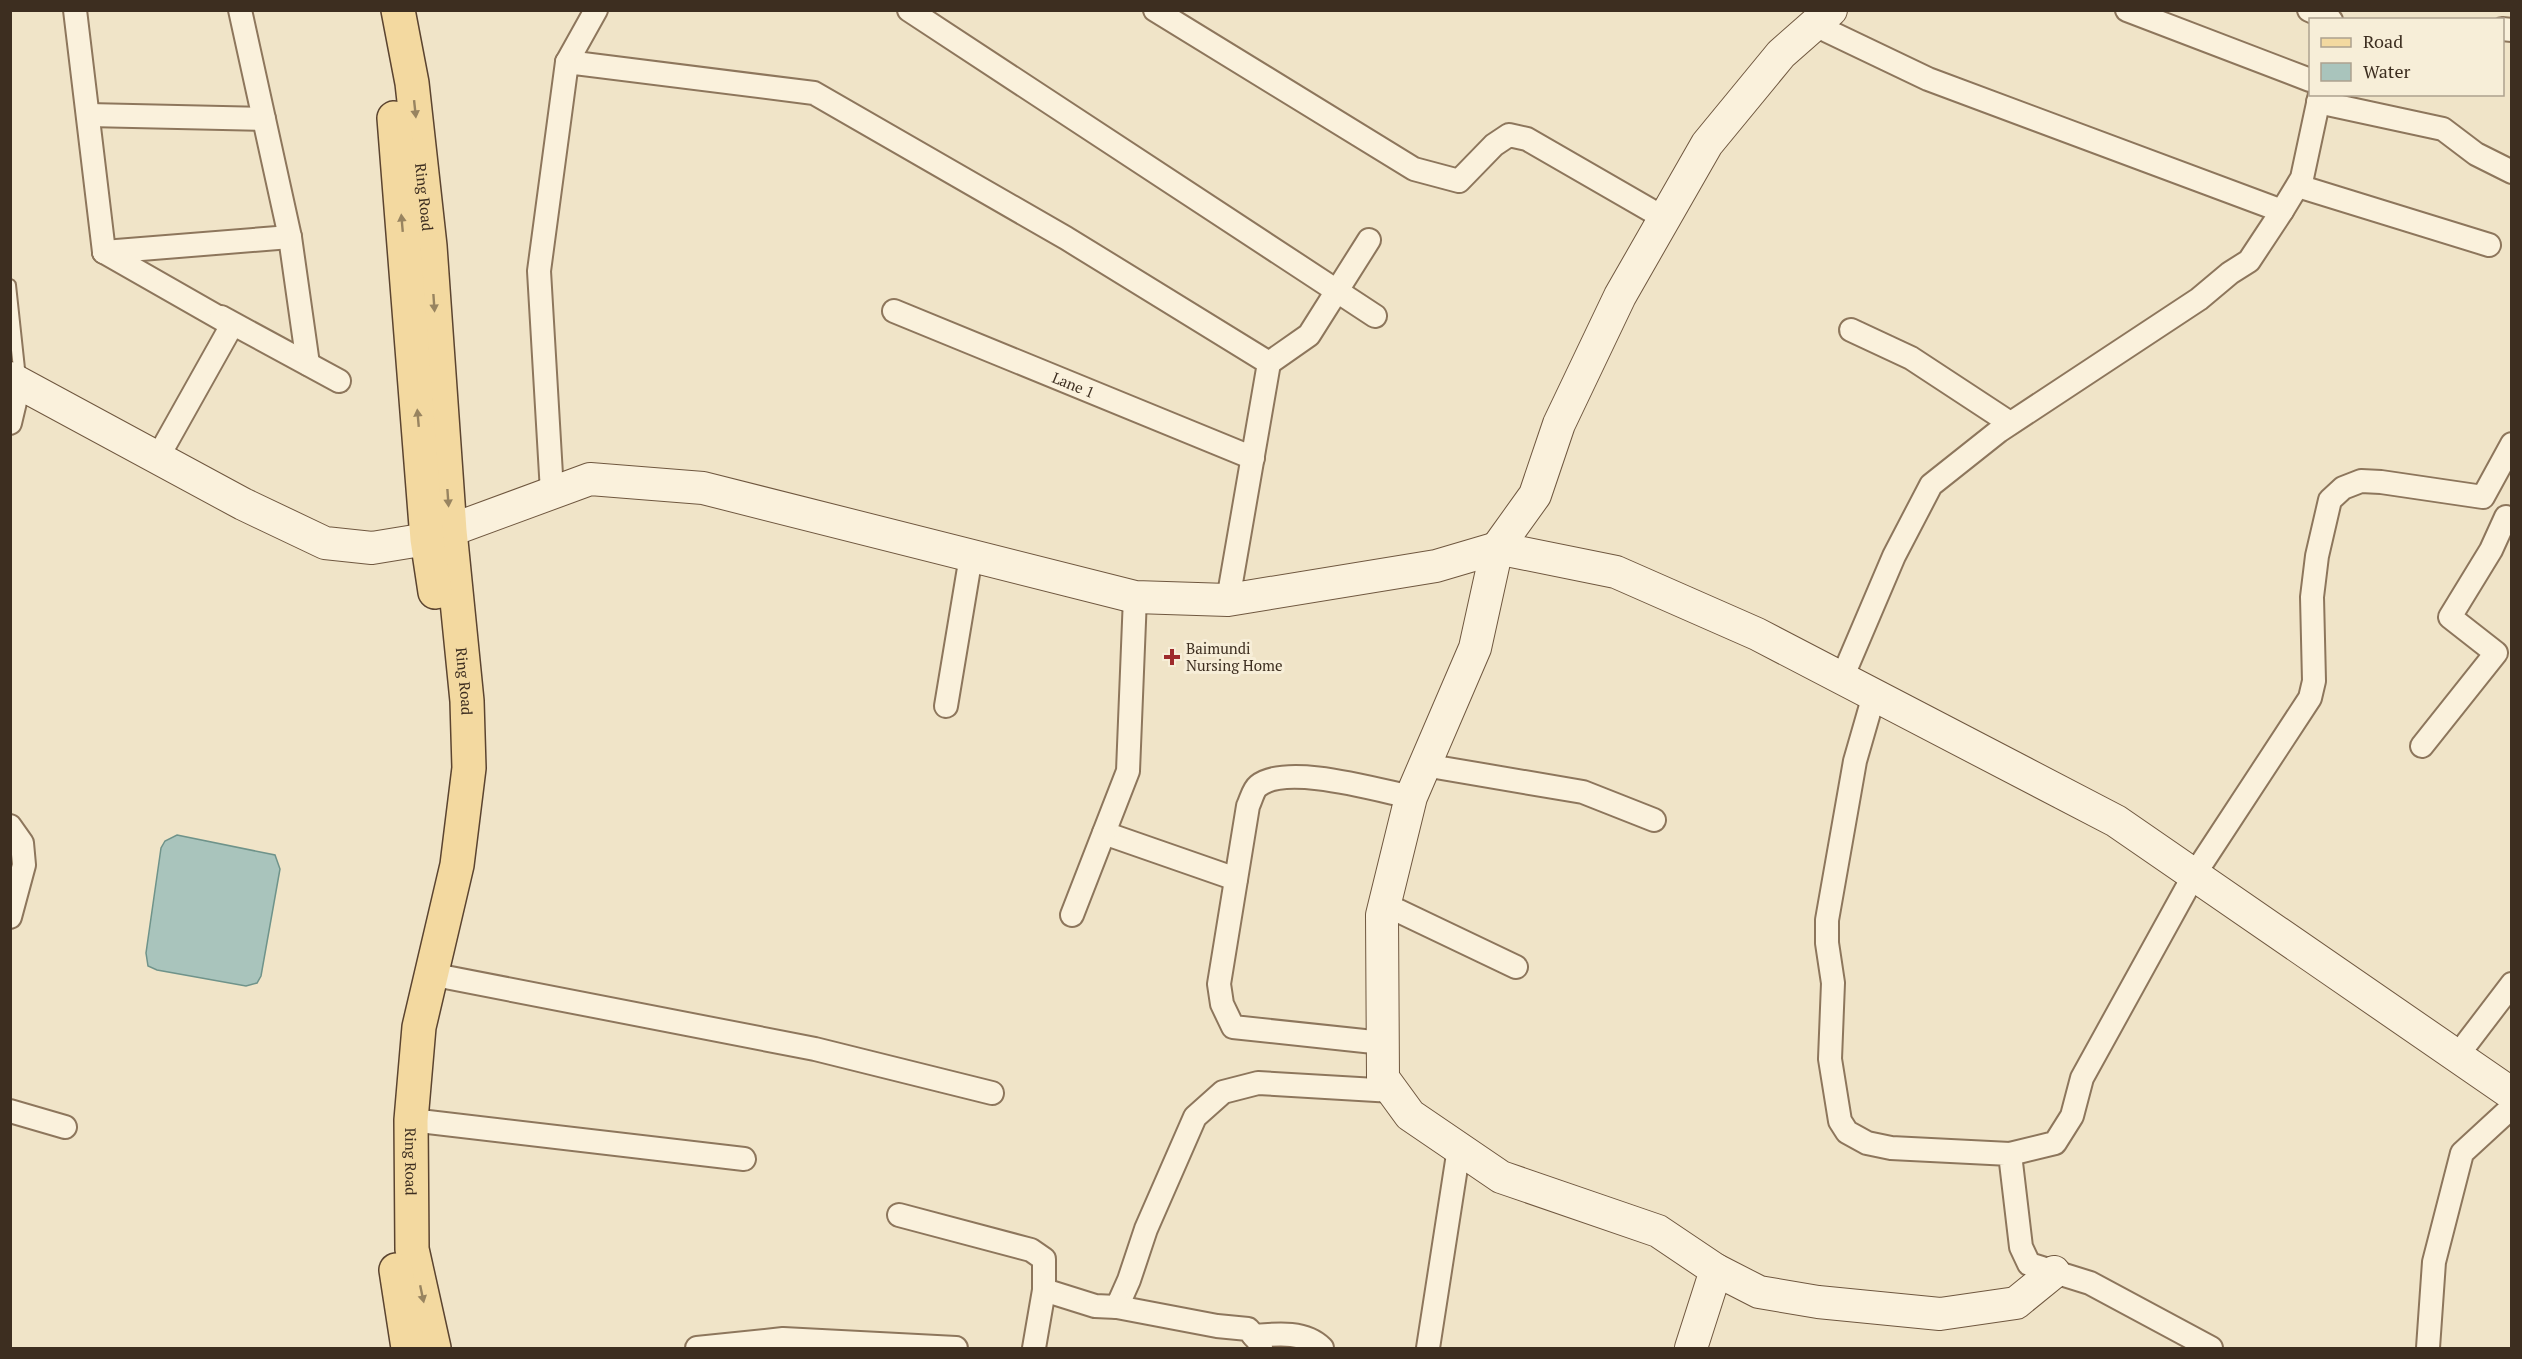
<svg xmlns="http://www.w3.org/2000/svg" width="2522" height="1359" viewBox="0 0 2522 1359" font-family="'PT Serif',serif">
<rect width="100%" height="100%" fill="#f0e4c8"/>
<path fill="#a9c4bc" stroke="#6f938a" stroke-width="1.5" d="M177,835l98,20 5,14 -19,107 -4,7 -11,3 -89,-16 -9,-4 -2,-13 15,-105 4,-7z"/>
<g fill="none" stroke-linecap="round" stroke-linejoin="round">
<defs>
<path id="lane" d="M10,285l10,93"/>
<g id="street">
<path d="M75,10l29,242"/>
<path d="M909,10l466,306"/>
<path d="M1155,10l259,159 45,12 35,-36 15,-10 18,4 137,79"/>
<path d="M2127,10l183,70"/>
<path d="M2309,10l22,10"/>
<path d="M1815,25l113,54 354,132 20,-33 18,-84"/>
<path d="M2502,29l10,1"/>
<path d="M567,62l29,-52"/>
<path d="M2318,102l125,27 33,25 36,18"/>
<path d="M88,115l176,4"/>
<path d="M2298,186l191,59"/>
<path d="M290,237l18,127"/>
<path d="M104,252l186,-15 -50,-227"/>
<path d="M104,252l128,73 -74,132"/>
<path id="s1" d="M894,311l359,147"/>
<path d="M221,317l118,64"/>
<path d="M1851,330l60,28 99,65"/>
<path d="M1269,363l40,-28 60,-95"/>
<path d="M10,423l10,-42"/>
<path d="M552,492l-13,-221 28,-209 247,31 252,145 203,125 -41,237"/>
<path d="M1842,678l52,-122 37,-71 68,-54 200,-132 31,-26 19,-12 33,-50"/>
<path d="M1874,695l-19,66 -28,159v23l6,40 -3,76 10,62 7,11 20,11 24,5 119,6 11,93 8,17 61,19 121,65"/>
<path d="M946,706l25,-150"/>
<path d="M2422,746l74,-93 -46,-36 41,-67 15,-33"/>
<path d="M1424,765l159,27 71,28"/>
<path d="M10,826l12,17 2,22 -14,52"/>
<path d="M1104,833l132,46"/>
<path d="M1384,904l132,63"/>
<path d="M1072,915l56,-144 7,-174"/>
<path d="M430,974l385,75 177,44"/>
<path d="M1383,1043l-150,-16 -11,-23 -3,-20 29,-178c3,-6 5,-16 10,-20 28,-23 119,4 153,11"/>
<path d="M2457,1056l55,-72"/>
<path d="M10,1111l55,16"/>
<path d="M411,1120l333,39"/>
<path d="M2010,1154l45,-11 17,-27 10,-38 112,-203 116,-177 4,-17 -2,-84 5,-41 13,-56 13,-12 18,-7 20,1 102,15 29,-53"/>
<path d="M899,1215l132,35 13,9v31l-10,58"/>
<path d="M1044,1290l51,16 22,1 12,-27 17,-51 49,-112 28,-25 35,-9 135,8"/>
<path d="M1117,1307l100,19 31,3 12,14 1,5"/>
<path d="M1254,1336c23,-2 51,-5 68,12"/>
<path d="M697,1348l86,-9 173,9"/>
<path d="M1428,1348l31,-200"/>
<path d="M2428,1348l6,-86 28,-109 50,-46"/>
</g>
<g id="secondary">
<path d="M10,378l233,126 82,39 47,5 55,-9 163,-60 113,9 432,109 93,3 208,-34 61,-18 119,24 141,62 359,187 396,273"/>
<path d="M1716,1270l43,22 59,10 122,12 76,-11 38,-31"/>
<path d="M1691,1348l25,-78 -58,-39 -157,-54 -91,-62 -27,-37 -1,-163 29,-118 64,-149 22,-100 38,-53 24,-71 61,-128 87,-152 74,-90 50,-44"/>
</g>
<g id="primary">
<path id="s2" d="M398,10l14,73 18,163 20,285 17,170 2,67 -12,97 -38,162 -8,93 1,129 22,99"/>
<path d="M394,118l33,421 8,53"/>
<path d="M396,1270l12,78"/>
</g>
</defs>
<use href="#lane" stroke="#8d765c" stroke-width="14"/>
<use href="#street" stroke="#8d765c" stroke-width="26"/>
<use href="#secondary" stroke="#6f573f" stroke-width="34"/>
<use href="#primary" stroke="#5b4430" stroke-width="36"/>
<use href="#lane" stroke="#faf1dc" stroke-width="10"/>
<use href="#street" stroke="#faf1dc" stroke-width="22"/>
<use href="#secondary" stroke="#faf1dc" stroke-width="32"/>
<use href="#primary" stroke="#f3d9a0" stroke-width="33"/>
</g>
<defs><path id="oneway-solid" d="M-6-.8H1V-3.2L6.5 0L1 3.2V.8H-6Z" transform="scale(1.5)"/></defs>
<g fill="#988460">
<use href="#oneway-solid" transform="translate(415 109) rotate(84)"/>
<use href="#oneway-solid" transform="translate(402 223) rotate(-95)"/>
<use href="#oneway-solid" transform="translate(434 303) rotate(86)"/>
<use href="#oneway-solid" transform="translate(418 418) rotate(-95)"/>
<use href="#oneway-solid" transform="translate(448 498) rotate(86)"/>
<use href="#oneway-solid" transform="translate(422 1294) rotate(78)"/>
</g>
<path fill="#9e2a2b" stroke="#f7eed8" stroke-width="2" d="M1169 648h6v6h6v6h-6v6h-6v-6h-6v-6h6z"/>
<g text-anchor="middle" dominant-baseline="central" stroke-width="6" stroke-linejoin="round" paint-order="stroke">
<g font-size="15" fill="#3d2e20" stroke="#f7eed8">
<text stroke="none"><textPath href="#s2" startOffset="189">Ring Road</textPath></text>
<text stroke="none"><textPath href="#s1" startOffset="194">Lane 1</textPath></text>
<text stroke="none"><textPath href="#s2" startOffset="675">Ring Road</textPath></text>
<text stroke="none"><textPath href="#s2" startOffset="1161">Ring Road</textPath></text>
</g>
<g font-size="15" fill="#3d2e20" stroke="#f7eed8" text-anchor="start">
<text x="1186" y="648">Baimundi<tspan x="1186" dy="17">Nursing Home</tspan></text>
</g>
</g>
<rect width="2522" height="1359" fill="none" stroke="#3d2e20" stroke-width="24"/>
<rect x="2309" y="18" width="195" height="78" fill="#f7eed8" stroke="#ada18e" stroke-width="1.5"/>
<rect x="2321" y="38" width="30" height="9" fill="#f3d9a0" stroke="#ada18e" stroke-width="1.5"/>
<text x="2363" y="48" font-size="18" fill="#3d2e20">Road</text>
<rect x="2321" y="63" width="30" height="18" fill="#a9c4bc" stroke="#ada18e" stroke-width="1.5"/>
<text x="2363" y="78" font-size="18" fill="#3d2e20">Water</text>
</svg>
